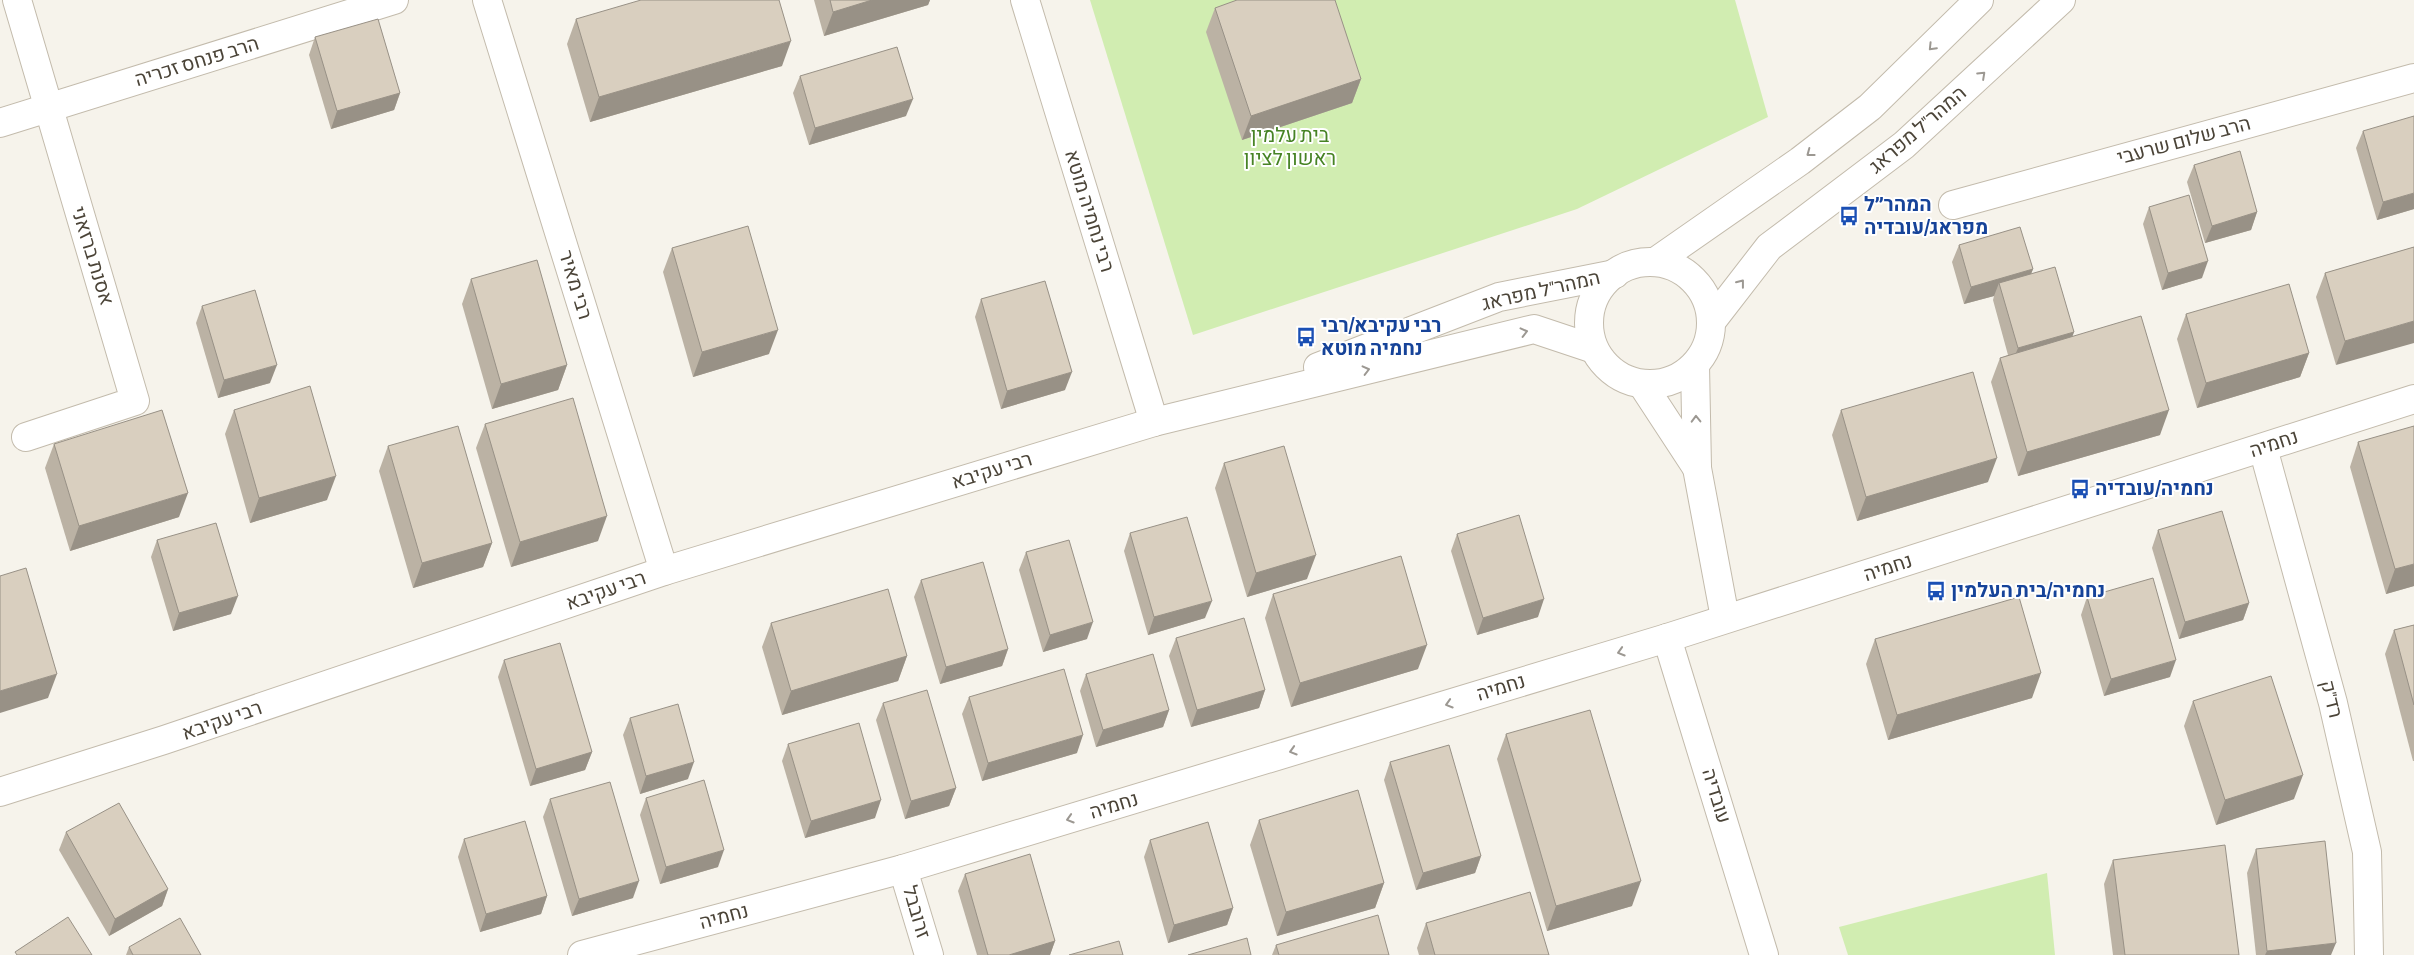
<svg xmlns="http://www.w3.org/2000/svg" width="2414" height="955" viewBox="0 0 2414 955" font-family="'Alegreya Sans',Heebo,sans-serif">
<rect width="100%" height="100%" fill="#f6f3eb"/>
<g fill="#d1edb1">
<path d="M1090,0h645l33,117 -191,92 -384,126z"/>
<path d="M2047,873l8,82h-207l-9,-28z"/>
</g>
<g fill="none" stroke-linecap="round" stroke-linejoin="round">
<defs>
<g id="minor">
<path d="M17,0l118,401 -109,36"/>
<path d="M487,0l177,571"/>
<path d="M1025,0l129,422"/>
<path d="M0,123l394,-123"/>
<path d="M1953,205l461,-127"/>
<path d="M1655,262l145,-101 70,-54 109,-107"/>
<circle cx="1650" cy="323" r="61"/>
<path d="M1711,322l58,-75 135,-102 157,-145"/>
<path d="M1695,365l2,103 28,150"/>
<path d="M1318,367l181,-70 116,-23"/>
<path d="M1642,384l55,84"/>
<path d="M2263,448l70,255 34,149 2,103"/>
<path d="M1667,638l97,317"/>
<path d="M0,792l164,-52 500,-169 490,-149 380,-93 60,20"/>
<path d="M903,869l26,86"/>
<path d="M582,955l321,-86 764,-231 747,-239"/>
</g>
</defs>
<use href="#minor" stroke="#c3bbac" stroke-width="30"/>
<use href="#minor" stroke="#fff" stroke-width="28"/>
</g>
<g fill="#bbb2a4">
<path d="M814,0h116l-2,5 -104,31z"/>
<path d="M1215,8l146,71 -9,24 -110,37 -36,-108z"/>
<path d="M576,19l206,47 -192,56 -23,-78z"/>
<path d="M315,37l85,56 -6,17 -63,19 -22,-74z"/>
<path d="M800,76l106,40 -97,29 -16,-52z"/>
<path d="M2363,131l51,78 -37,11 -21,-72z"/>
<path d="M2194,165l63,47 -6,18 -46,13 -18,-61z"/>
<path d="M2149,207l53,71 -40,12 -19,-66z"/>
<path d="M1959,245l74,24 -2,5 43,58 -2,4 88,99 -142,41 -27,-94 9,-24 8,-3 -15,-55 1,-4 -30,8 -12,-42z"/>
<path d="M2414,247l-78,118 -20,-68 9,-24z"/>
<path d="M672,248l97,106 -76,23 -30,-105z"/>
<path d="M471,279l96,86 -9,25 -66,19 -30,-105z"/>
<path d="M981,299l84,91 -64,19 -26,-92z"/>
<path d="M202,306l68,77 -52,15 -22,-75z"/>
<path d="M2186,314l123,39 -9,24 -103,31 -20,-69z"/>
<path d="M234,410l93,90 -77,23 -25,-89z"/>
<path d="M1841,410l147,72 -131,39 -25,-86z"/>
<path d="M485,424l113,117 -87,26 -35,-119z"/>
<path d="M2358,442l56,144 -28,8 -36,-127z"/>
<path d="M54,444l125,73 -109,34 -25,-83z"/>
<path d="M388,446l104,97 -9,24 -70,21 -34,-117z"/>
<path d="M1224,463l83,116 -60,18 -32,-109z"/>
<path d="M2158,530l91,73 -6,17 -64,19 -27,-91z"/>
<path d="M1130,533l75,85 -57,17 -24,-84z"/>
<path d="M1457,534l81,83 -61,18 -26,-84z"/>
<path d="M157,540l74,74 -58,17 -22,-74z"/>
<path d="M1026,552l61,87 -44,13 -24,-82z"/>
<path d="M921,580l87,69 -6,17 -62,18 -26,-87z"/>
<path d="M1273,594l145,75 -127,38 -26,-89z"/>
<path d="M2087,597l83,80 -66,19 -23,-81z"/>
<path d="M771,623l136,33 -9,25 -116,34 -20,-68z"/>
<path d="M2414,625v136h-1l-28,-107 9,-24z"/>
<path d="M1176,638l89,52 -6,18 -68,19 -22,-71z"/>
<path d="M1875,639l157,59 -144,42 -22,-76z"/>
<path d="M504,660l88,92 -7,18 -55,16 -32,-109z"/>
<path d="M1086,674l83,36 -6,17 -67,20 -16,-56z"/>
<path d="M969,697l108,56 -95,28 -20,-67z"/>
<path d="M2193,701l101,98 -78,26 -32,-99z"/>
<path d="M883,703l73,85 -7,18 -44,13 -29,-99z"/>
<path d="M630,718l58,61 -48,15 -17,-59z"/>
<path d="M1506,734l126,172 -85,25 -50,-172z"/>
<path d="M788,744l87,74 -70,20 -23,-77z"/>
<path d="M1390,762l91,94 -6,17 -59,17 -32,-110z"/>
<path d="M646,798l72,69 -58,17 -20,-69z"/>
<path d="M550,799l83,99 -61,18 -29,-99z"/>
<path d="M1259,820l125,63 -9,25 -98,28 -27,-91z"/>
<path d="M66,832l102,57 -6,17 -53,30 -50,-86z"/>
<path d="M464,839l83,57 -6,18 -61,18 -22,-75z"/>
<path d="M1150,840l83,68 -6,17 -59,18 -24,-86z"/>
<path d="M2256,849l75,106h-75l-9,-82z"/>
<path d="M2113,860l126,95h-126l-9,-71z"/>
<path d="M965,874l90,67 -5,14h-73l-19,-64z"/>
<path d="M1426,923l123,32h-130l-2,-7z"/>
<path d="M1276,945l113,10h-117z"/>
<path d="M129,947l72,8h-75z"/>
</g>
<g fill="#989186">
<path d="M872,0h58l-2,5 -104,31 9,-24z"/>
<path d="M791,41l-9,25 -192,56 9,-25z"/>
<path d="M1361,79l-9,24 -110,37 9,-24z"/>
<path d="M400,93l-6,17 -63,19 6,-18z"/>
<path d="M913,99l-7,17 -97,29 6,-17z"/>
<path d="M2414,193v16l-37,11 6,-18z"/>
<path d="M2257,212l-6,18 -46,13 7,-17z"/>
<path d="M2208,261l-6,17 -40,12 6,-17z"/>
<path d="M2033,269l-7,17 -27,-3 -5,13 -30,8 7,-17z"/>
<path d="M2414,321v22l-78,22 9,-24z"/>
<path d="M778,330l-9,24 -76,23 9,-25z"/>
<path d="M2074,332l-6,17 -57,16 7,-17z"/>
<path d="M2309,353l-9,24 -103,31 9,-25z"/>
<path d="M277,365l-7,18 -52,15 6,-18z"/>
<path d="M567,365l-9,25 -66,19 9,-25z"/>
<path d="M1072,372l-7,18 -64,19 6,-18z"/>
<path d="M2169,410l-9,25 -142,41 9,-24z"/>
<path d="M1997,458l-9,24 -131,39 9,-24z"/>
<path d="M336,476l-9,24 -77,23 9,-25z"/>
<path d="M188,493l-9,24 -109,34 9,-25z"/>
<path d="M607,516l-9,25 -87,26 9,-25z"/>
<path d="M492,543l-9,24 -70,21 9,-25z"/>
<path d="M1316,555l-9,24 -60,18 9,-24z"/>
<path d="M2414,564v22l-28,8 9,-25z"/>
<path d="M238,596l-7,18 -58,17 6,-18z"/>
<path d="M1544,599l-6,18 -61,18 6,-17z"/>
<path d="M1212,601l-7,17 -57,17 6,-18z"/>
<path d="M2249,603l-6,17 -64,19 6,-17z"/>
<path d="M1093,622l-6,17 -44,13 7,-17z"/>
<path d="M1427,645l-9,24 -127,38 9,-24z"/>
<path d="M1008,649l-6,17 -62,18 6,-17z"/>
<path d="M907,656l-9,25 -116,34 9,-24z"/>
<path d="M2176,660l-6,17 -66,19 7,-17z"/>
<path d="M2041,673l-9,25 -144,42 9,-25z"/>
<path d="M57,674l-9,24 -48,15v-22z"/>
<path d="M1265,690l-6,18 -68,19 6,-17z"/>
<path d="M1169,710l-6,17 -67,20 7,-17z"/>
<path d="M1083,735l-6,18 -95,28 6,-18z"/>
<path d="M592,752l-7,18 -55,16 6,-17z"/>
<path d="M694,762l-6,17 -48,15 6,-18z"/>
<path d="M2303,775l-9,24 -78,26 9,-25z"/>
<path d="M956,788l-7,18 -44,13 6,-18z"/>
<path d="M881,800l-6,18 -70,20 6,-17z"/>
<path d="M724,850l-6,17 -58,17 6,-17z"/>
<path d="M1481,856l-6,17 -59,17 7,-17z"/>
<path d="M639,881l-6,17 -61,18 7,-17z"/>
<path d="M1641,881l-9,25 -85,25 9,-25z"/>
<path d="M1384,883l-9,25 -98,28 9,-24z"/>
<path d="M168,889l-6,17 -53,30 6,-17z"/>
<path d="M547,896l-6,18 -61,18 6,-18z"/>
<path d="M1233,908l-6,17 -59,18 6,-18z"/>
<path d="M1055,941l-5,14h-41z"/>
<path d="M2336,943l-5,12h-66l2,-4z"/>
</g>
<g fill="#d9cfbf" stroke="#989186">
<path d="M641,0h138l12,41 -192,56 -23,-78z"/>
<path d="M830,0h42l-39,12z"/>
<path d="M1237,0h98l26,79 -110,37 -36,-108z"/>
<path d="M378,19l22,74 -63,18 -22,-74z"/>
<path d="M897,47l16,52 -98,29 -15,-52z"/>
<path d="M2414,116v77l-31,9 -20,-71z"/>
<path d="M2240,151l17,61 -45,14 -18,-61z"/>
<path d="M2189,195l19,66 -40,12 -19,-66z"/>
<path d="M748,226l30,104 -76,22 -30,-104z"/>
<path d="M2020,227l13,42 -62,18 -12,-42z"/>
<path d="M2414,247v74l-69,20 -20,-68z"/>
<path d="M537,260l30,105 -66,19 -30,-105z"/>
<path d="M2055,267l19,65 -56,16 -19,-65z"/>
<path d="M1045,281l27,91 -65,19 -26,-92z"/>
<path d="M2289,284l20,69 -103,30 -20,-69z"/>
<path d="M255,290l22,75 -53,15 -22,-74z"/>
<path d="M2141,316l28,94 -142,42 -27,-94z"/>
<path d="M1973,372l24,86 -131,39 -25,-87z"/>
<path d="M310,386l26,90 -77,22 -25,-88z"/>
<path d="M573,398l34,118 -87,26 -35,-118z"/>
<path d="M162,410l26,83 -109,33 -25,-82z"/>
<path d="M458,426l34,117 -70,20 -34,-117z"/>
<path d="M2414,426v138l-19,5 -37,-127z"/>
<path d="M1284,446l32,109 -60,18 -32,-110z"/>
<path d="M2222,511l27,92 -64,19 -27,-92z"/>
<path d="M1519,515l25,84 -61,19 -26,-84z"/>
<path d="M1187,517l25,84 -58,16 -24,-84z"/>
<path d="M216,523l22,73 -59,17 -22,-73z"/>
<path d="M1069,540l24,82 -43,13 -24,-83z"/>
<path d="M1401,556l26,89 -127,38 -27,-89z"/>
<path d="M983,562l25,87 -62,18 -25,-87z"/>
<path d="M26,568l31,106 -57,17v-115z"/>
<path d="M2153,578l23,82 -65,19 -24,-82z"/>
<path d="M888,589l19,67 -116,35 -20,-68z"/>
<path d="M2019,597l22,76 -144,42 -22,-76z"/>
<path d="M1244,618l21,72 -68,20 -21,-72z"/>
<path d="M2414,625v80l-20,-75z"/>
<path d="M560,643l32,109 -56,17 -32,-109z"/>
<path d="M1153,654l16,56 -66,20 -17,-56z"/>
<path d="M1064,669l19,66 -95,28 -19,-66z"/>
<path d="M2271,676l32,99 -78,25 -32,-99z"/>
<path d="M927,690l29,98 -45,13 -28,-98z"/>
<path d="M678,704l16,58 -48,14 -16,-58z"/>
<path d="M1590,710l51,171 -85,25 -50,-172z"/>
<path d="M859,723l22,77 -70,21 -23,-77z"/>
<path d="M1449,745l32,111 -58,17 -33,-111z"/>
<path d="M704,780l20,70 -58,17 -20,-69z"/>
<path d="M610,782l29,99 -60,18 -29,-100z"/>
<path d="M1358,790l26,93 -98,29 -27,-92z"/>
<path d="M119,803l49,86 -53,30 -49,-87z"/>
<path d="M525,821l22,75 -61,18 -22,-75z"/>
<path d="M1208,822l25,86 -59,17 -24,-85z"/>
<path d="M2325,841l11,102 -69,8 -11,-102z"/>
<path d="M2225,845l14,110h-114l-12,-95z"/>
<path d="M1030,854l25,87 -46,14h-21l-23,-81z"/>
<path d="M1530,892l19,63h-114l-9,-32z"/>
<path d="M1378,915l11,40h-110l-3,-10z"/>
<path d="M68,917l24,38h-75l-2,-3z"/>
<path d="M180,918l21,37h-68l-4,-8z"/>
<path d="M1247,938l4,17h-63z"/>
<path d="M1119,941l4,14h-54z"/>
</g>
<defs><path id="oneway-chevron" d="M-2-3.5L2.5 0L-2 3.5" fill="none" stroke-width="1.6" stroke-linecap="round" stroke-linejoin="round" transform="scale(1.25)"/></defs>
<g stroke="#9c9892">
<use href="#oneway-chevron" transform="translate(1932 47) rotate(134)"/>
<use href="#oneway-chevron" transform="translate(1982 75) rotate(-43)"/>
<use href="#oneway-chevron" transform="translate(1810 153) rotate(143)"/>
<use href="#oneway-chevron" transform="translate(1741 283) rotate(-52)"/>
<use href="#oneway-chevron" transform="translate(1524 332) rotate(-14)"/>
<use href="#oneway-chevron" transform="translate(1366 370) rotate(-14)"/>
<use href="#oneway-chevron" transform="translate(1696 419) rotate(-91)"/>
<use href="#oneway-chevron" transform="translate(1621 652) rotate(163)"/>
<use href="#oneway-chevron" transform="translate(1449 704) rotate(163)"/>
<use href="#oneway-chevron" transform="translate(1293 751) rotate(163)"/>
<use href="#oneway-chevron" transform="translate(1070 819) rotate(163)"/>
</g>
<defs>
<symbol id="bus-bare" viewBox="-9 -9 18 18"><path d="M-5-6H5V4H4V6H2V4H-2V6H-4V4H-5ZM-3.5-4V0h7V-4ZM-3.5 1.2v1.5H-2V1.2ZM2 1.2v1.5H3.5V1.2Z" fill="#1a4fb4" stroke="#fff" stroke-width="2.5" paint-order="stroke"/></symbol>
</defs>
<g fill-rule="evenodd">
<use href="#bus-bare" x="1835" y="202" width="28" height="28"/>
<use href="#bus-bare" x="1292" y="323" width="28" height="28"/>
<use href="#bus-bare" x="2066" y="475" width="28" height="28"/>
<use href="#bus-bare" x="1922" y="577" width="28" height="28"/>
</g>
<g text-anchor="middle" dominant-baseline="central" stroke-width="4" stroke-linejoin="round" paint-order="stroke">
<g font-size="20" fill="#4b4438" stroke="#fff">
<text transform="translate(197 62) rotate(-17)">הרב פנחס זכריה</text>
<text transform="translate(1918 130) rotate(-41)">המהר"ל מפראג</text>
<text transform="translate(2184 141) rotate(-15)">הרב שלום שרעבי</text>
<text transform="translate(1089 211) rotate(73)">רבי נחמיה מוטא</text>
<text transform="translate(92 256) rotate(73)">אסנת ברזאני</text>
<text transform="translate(575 285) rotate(73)">רבי מאיר</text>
<text transform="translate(1541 291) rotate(-13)">המהר"ל מפראג</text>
<text transform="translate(2274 444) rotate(-18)">נחמיה</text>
<text transform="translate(992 471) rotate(-17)">רבי עקיבא</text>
<text transform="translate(1888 568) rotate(-18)">נחמיה</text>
<text transform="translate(606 591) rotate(-19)">רבי עקיבא</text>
<text transform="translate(1501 688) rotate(-17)">נחמיה</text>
<text transform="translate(2331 699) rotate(76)">רד"ק</text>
<text transform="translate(222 721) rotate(-19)">רבי עקיבא</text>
<text transform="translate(1716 796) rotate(73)">עובדיה</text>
<text transform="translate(1114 806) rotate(-17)">נחמיה</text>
<text transform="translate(916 912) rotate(74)">זרובבל</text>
<text transform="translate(724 917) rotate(-15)">נחמיה</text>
</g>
<g font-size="20" fill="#478325" stroke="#fff">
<text x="1290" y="136">בית עלמין<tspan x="1290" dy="23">ראשון לציון</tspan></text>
</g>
<g font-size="20" font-weight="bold" fill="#164399" stroke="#fff" text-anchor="start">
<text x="1864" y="205">המהר״ל<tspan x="1864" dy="23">מפראג/עובדיה</tspan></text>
<text x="1321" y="326">רבי עקיבא/רבי<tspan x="1321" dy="23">נחמיה מוטא</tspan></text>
<text x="2095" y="489">נחמיה/עובדיה</text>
<text x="1951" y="591">נחמיה/בית העלמין</text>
</g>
</g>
</svg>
